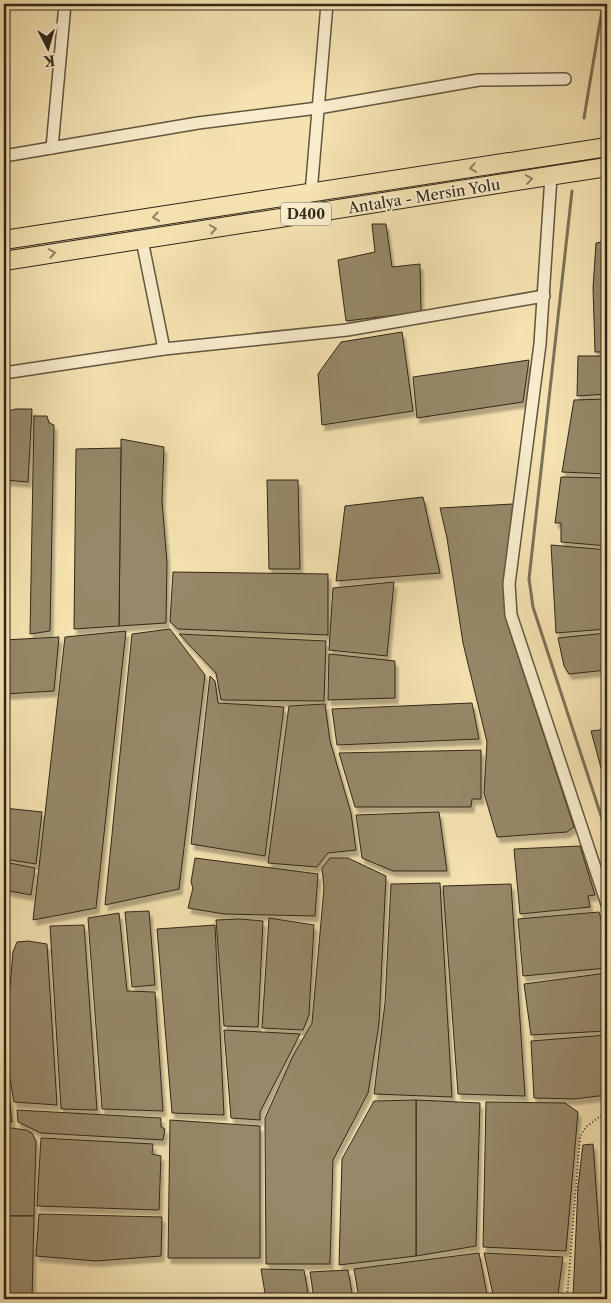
<svg xmlns="http://www.w3.org/2000/svg" width="611" height="1303" viewBox="0 0 611 1303" font-family="'Libre Caslon Text',serif">
<defs>
<filter id="shadow"><feDropShadow dx="3" dy="5.5" stdDeviation="1" flood-color="#0004"/></filter>
</defs>
<rect width="100%" height="100%" fill="#f4e2b1"/>
<filter id="stains"><feTurbulence type="fractalNoise" baseFrequency=".004" numOctaves="4"/><feColorMatrix values="0 0 0 0 .2 0 0 0 0 .09 0 0 0 0 .02 0 0 0 .5 -.17"/></filter>
<radialGradient id="worn" r=".72"><stop offset=".6" stop-color="#630" stop-opacity="0"/><stop offset="1" stop-color="#630" stop-opacity=".3"/></radialGradient>
<g fill="none" stroke-linecap="round" stroke-linejoin="round">
<g stroke="#7e7155" stroke-width="3">
<path d="M584,118l19,-114"/>
<path d="M572,191l-43,388 4,28 74,227"/>
</g>
</g>
<g fill="#968868" stroke="#312719" filter="url(#shadow)">
<path d="M372,224h14l6,43 28,-3 1,48 -75,9 -8,-61 37,-8z"/>
<path d="M607,241v111h-12l-2,-64 3,-45z"/>
<path d="M402,332l11,79 -91,14 -4,-51 23,-32z"/>
<path d="M578,356h29v38l-30,2z"/>
<path d="M529,360l-6,42 -106,16 -4,-41z"/>
<path d="M607,399v75l-45,-2 12,-72z"/>
<path d="M16,409h16l-4,73 -24,-2v-68z"/>
<path d="M34,416h13l2,7 5,2 -4,206 -20,3z"/>
<path d="M121,439l43,8 -2,54 5,62 -1,60 -47,3z"/>
<path d="M121,448l-2,178 -45,3 2,-180z"/>
<path d="M561,477l46,1v68l-46,-4v-19h-6z"/>
<path d="M267,480h31l2,89h-31z"/>
<path d="M423,497l17,76 -104,8 9,-75z"/>
<path d="M513,504l-8,70v31l5,27 64,195 -7,5 -70,5 -13,-44 3,-51 -24,-99 -16,-105 -7,-30z"/>
<path d="M551,545l56,5v79l-51,4z"/>
<path d="M173,572l155,2v61l-150,-6 -8,-7z"/>
<path d="M394,582l-7,74 -58,-6 4,-62z"/>
<path d="M170,629l35,46 -26,214 -74,16 27,-271z"/>
<path d="M126,631l-30,277 -63,12 32,-283z"/>
<path d="M607,633v37l-38,4 -5,-8 -6,-28z"/>
<path d="M179,634l147,7 -2,60 -103,-1 -5,-27z"/>
<path d="M59,637l-5,54 -50,3v-54z"/>
<path d="M329,654l66,7v37l-67,2z"/>
<path d="M210,676l5,5 3,22 66,4 -19,149 -74,-12z"/>
<path d="M472,703l7,36 -142,6 -5,-36z"/>
<path d="M325,704l5,37 21,72 5,37 -28,3 -11,14 -49,-4 21,-157z"/>
<path d="M607,729v61l-16,-59z"/>
<path d="M481,750v49h-9l-1,8h-116l-16,-54z"/>
<path d="M4,808l38,4 -6,52 -32,-5z"/>
<path d="M439,812l8,59h-54l-31,-13 -6,-43z"/>
<path d="M580,846l15,49 -7,1 2,11 -70,7 -6,-65z"/>
<path d="M195,858l123,16 -3,42 -91,-2 -36,-6 5,-20 -2,-6z"/>
<path d="M330,858h18l38,18 -7,148 -11,69 -35,67 -3,104h-64l-1,-146 28,-62 19,-33 12,-135 -2,-20z"/>
<path d="M4,862l31,6 -4,27 -27,-5z"/>
<path d="M440,883l12,214 -78,-3 11,-91 6,-119z"/>
<path d="M511,884l14,212 -67,-2 -15,-208z"/>
<path d="M149,911l6,74 -23,2 -7,-75z"/>
<path d="M599,912l8,27v29l-84,8 -5,-57z"/>
<path d="M119,913l8,78 28,1 8,119 -61,-2 -14,-191z"/>
<path d="M269,918l45,7 -5,90 -6,15 -41,-2z"/>
<path d="M240,919l23,2 -5,106 -34,-1 -8,-106z"/>
<path d="M84,925l13,185 -36,-1 -11,-183z"/>
<path d="M215,925l9,190 -52,-2 -15,-184z"/>
<path d="M28,941l19,3 10,161 -43,-3 -10,-57v-49l6,-9 3,-35 4,-10z"/>
<path d="M4,945l4,3 -4,28z"/>
<path d="M607,973v58l-76,4 -7,-51z"/>
<path d="M224,1030l76,4 -40,78v8l-29,-2z"/>
<path d="M607,1035v60l-33,4 -40,-1 -3,-57z"/>
<path d="M4,1064l4,20 4,38 -8,1z"/>
<path d="M416,1100l64,3 -4,143 -60,10z"/>
<path d="M416,1100v156l-77,9 3,-106 32,-58z"/>
<path d="M486,1102l79,1 13,9 -12,139 -83,-4z"/>
<path d="M17,1110l144,8v9l4,2 -2,11 -122,-7 -23,-11z"/>
<path d="M170,1120l90,6v132h-92z"/>
<path d="M4,1127l22,3 6,3 4,8 -2,75h-30z"/>
<path d="M41,1138l112,6 -1,10 9,2 -2,54 -122,-4z"/>
<path d="M593,1144l11,155h-31l5,-113 5,-41z"/>
<path d="M39,1214l123,3 -1,39 -65,5 -60,-5z"/>
<path d="M4,1216h30l-2,83h-28z"/>
<path d="M479,1253l9,46h-129l-5,-30z"/>
<path d="M484,1253l79,4 -5,37 6,1 -1,4h-69z"/>
<path d="M261,1269l43,1 5,29h-43z"/>
<path d="M348,1270l5,29h-39l-4,-27z"/>
</g>
<g fill="none" stroke-linecap="round" stroke-linejoin="round">
<defs>
<g id="minor">
<path d="M52,148l13,-144"/>
<path d="M4,156l194,-33 120,-15 161,-28 86,-1"/>
<path d="M551,176l-11,168 -31,240 2,31 96,289"/>
<path d="M311,193l16,-189"/>
<path d="M142,240l22,109"/>
<path d="M4,373l160,-24 183,-19 197,-34"/>
</g>
<g id="trunk">
<path d="M4,240l603,-93"/>
<path d="M4,261l603,-94"/>
</g>
</defs>
<use href="#minor" stroke="#62563f" stroke-width="14"/>
<use href="#trunk" stroke="#312719" stroke-width="20"/>
<path stroke="#312719" stroke-width="2" stroke-dasharray="1 2.5" stroke-linecap="butt" d="M567,1299l13,-162 6,-10 21,-16"/>
<use href="#minor" stroke="#f8eccc" stroke-width="11"/>
<use href="#trunk" stroke="#f4e2b1" stroke-width="18"/>
</g>
<defs><path id="oneway-chevron" d="M-2-3.5L2.5 0L-2 3.5" fill="none" stroke-width="1.6" stroke-linecap="round" stroke-linejoin="round" transform="scale(1.25)"/></defs>
<g stroke="#928465">
<use href="#oneway-chevron" transform="translate(473 168) rotate(171)"/>
<use href="#oneway-chevron" transform="translate(529 179) rotate(-9)"/>
<use href="#oneway-chevron" transform="translate(156 217) rotate(171)"/>
<use href="#oneway-chevron" transform="translate(213 229) rotate(-9)"/>
<use href="#oneway-chevron" transform="translate(52 253) rotate(-9)"/>
</g>
<g text-anchor="middle" dominant-baseline="central" stroke-width="4" stroke-linejoin="round" paint-order="stroke">
<rect fill="#f8eccc" stroke="#6d624f" stroke-width="1" x="281" y="202.5" width="50" height="23" rx="4"/>
<g font-size="14" font-weight="bold" fill="#312719">
<text x="306" y="214">D400</text>
</g>
<g font-size="15" fill="#312719" stroke="#f8eccc">
<text transform="translate(424 196) rotate(-9)">Antalya - Mersin Yolu</text>
</g>
</g>
<rect width="611" height="1303" fill="none" stroke="#f4e2b1" stroke-width="20"/>
<rect x="5" y="5" width="601" height="1293" fill="none" stroke="#312719" stroke-width="2.5"/>
<rect x="10" y="10" width="591" height="1283" fill="none" stroke="#312719"/>
<g transform="translate(48 48) rotate(174)" stroke="#f8eccc" stroke-width="4" paint-order="stroke">
<path d="M0-4L9 19L0 12L-9 19Z" fill="#312719"/>
<text y="-8" font-size="14" font-weight="bold" text-anchor="middle" fill="#312719">K</text>
</g>
<rect width="100%" height="100%" filter="url(#stains)"/>
<rect width="100%" height="100%" fill="url(#worn)"/>
</svg>
